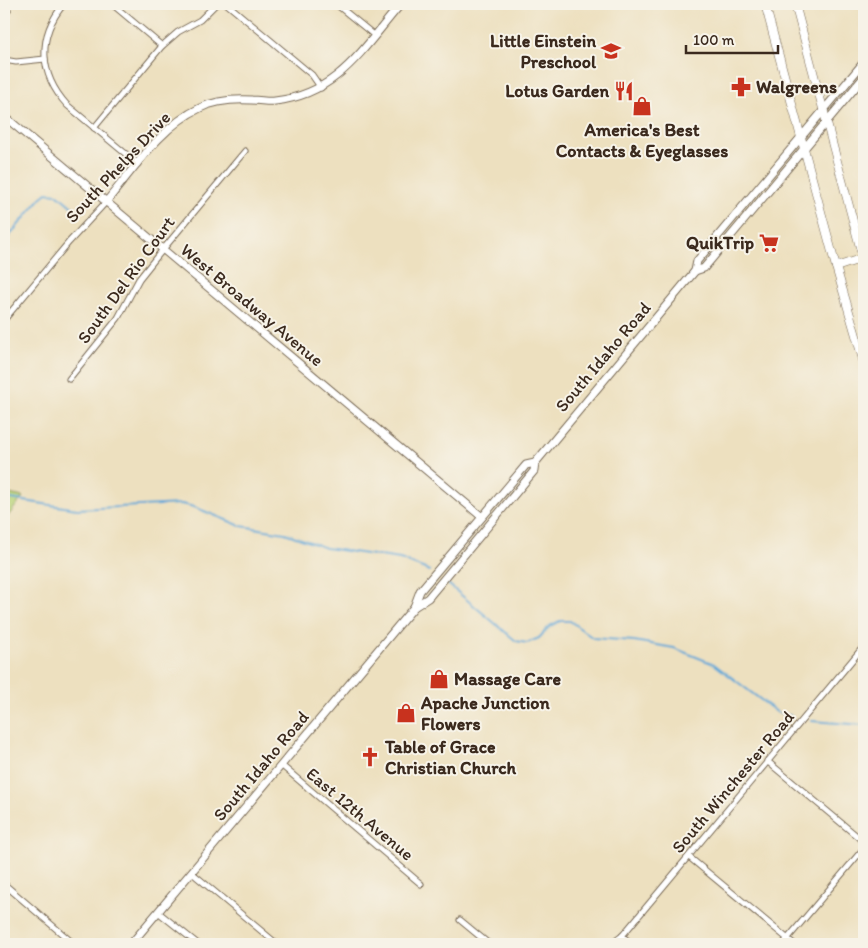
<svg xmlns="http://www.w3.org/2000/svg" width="868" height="948" viewBox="0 0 868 948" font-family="Itim,sans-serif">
<rect width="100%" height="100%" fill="#f7f3e8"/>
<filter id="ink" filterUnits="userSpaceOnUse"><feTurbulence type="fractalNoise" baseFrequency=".02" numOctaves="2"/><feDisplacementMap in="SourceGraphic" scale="10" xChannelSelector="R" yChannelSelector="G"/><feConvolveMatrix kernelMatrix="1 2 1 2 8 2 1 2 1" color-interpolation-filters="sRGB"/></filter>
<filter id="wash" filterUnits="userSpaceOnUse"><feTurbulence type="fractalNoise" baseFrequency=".0096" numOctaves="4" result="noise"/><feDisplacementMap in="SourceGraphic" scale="20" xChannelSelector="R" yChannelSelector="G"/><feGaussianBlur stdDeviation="1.12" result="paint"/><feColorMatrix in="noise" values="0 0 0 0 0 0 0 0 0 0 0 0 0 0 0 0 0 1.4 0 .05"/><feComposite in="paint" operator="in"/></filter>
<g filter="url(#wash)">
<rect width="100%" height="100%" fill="#ede0bf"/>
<path fill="#b9d47a" stroke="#7a7f4c" d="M4,493l19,4 -19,24z"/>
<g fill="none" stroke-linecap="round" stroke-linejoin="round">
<g stroke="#62a8d8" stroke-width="2">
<path d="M4,242l37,-44 6,-5 10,1 20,17"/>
<path d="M4,498l73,11 105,-5 12,3 47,19 44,7 41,15 74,11 30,12"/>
<path d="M448,584l68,57 11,2 12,-5 11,-12 10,-5h10l23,17 41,3 40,7 40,16 64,49 14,3"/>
<path d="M812,721l52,4"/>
</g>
</g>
</g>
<g filter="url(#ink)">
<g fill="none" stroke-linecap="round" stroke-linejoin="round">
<defs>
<g id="street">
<path d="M64,4c-27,32 -25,70 3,101l71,59"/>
<path d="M112,4l50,42"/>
<path d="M227,4l85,71 9,13"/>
<path d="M336,4l38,31"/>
<path d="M4,16l4,-6"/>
<path d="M4,60l12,2 29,-3"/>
<path d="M94,128l68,-82 16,-14 22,-12 16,-16"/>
<path d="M4,320l65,-78 37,-40"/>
<path d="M69,379l49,-61 21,-39 16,-20 90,-108"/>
<path d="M767,761l97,81"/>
<path d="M281,765l140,119"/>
<path d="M689,857l105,87"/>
<path d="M191,872l86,72"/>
<path d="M4,884l70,60"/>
<path d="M158,912l40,32"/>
<path d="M460,920l29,24"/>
<path d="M622,936l10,8"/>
<path d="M611,944l11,-8"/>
<path d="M618,944l4,-8 242,-290"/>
<path d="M783,944l81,-96"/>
</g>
<g id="secondary">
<path d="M4,116l478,401"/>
<path d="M106,202c27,-32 55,-76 94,-94 16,-8 34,-9 52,-8 8,0 16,2 23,1 63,-7 88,-53 126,-97"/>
<path d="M695,271l9,-3 160,-191"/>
<path d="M414,607l6,-16 106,-126 9,-2 160,-192 2,-10 167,-199"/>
<path d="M131,944l283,-337 14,-9 106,-127 1,-8"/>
</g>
<g id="primary">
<path d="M765,4l71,263 28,96"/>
<path d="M795,4l69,258"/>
<path d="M836,267l27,-9"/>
</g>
</defs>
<use href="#street" stroke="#796a56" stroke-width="7"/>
<use href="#secondary" stroke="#796a56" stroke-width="9"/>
<use href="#primary" stroke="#796a56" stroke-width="9"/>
<use href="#street" stroke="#fff" stroke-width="5"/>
<use href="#secondary" stroke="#fff" stroke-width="7"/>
<use href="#primary" stroke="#fff" stroke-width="8"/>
</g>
</g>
<defs>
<symbol id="school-bare" viewBox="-9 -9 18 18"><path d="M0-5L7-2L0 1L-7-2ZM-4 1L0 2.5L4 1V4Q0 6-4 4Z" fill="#c8321e" stroke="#f7f3e8" stroke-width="2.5" paint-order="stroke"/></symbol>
<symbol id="pharmacy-bare" viewBox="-9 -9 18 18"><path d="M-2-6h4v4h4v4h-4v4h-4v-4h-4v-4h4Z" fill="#c8321e" stroke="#f7f3e8" stroke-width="2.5" paint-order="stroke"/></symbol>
<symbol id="restaurant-bare" viewBox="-9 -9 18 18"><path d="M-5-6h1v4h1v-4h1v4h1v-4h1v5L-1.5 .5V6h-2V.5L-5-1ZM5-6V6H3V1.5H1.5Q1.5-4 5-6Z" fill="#c8321e" stroke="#f7f3e8" stroke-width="2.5" paint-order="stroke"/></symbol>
<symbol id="shop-bare" viewBox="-9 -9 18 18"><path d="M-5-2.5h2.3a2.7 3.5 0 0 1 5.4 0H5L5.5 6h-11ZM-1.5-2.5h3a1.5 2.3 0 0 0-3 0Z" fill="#c8321e" stroke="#f7f3e8" stroke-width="2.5" paint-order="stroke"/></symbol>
<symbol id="supermarket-bare" viewBox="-9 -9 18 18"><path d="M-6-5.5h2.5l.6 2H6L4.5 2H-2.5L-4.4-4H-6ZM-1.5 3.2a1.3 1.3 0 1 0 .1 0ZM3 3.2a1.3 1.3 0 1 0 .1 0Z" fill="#c8321e" stroke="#f7f3e8" stroke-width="2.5" paint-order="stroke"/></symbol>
<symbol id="church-bare" viewBox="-9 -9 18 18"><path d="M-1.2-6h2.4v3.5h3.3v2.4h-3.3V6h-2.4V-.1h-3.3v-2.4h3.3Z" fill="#c8321e" stroke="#f7f3e8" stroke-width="2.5" paint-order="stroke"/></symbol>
</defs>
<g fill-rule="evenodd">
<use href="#school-bare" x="597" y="37" width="28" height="28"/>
<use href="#pharmacy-bare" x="727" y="73" width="28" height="28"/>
<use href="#restaurant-bare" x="610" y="77" width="28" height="28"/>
<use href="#shop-bare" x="628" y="92" width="28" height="28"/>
<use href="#supermarket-bare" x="755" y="229" width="28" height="28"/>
<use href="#shop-bare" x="425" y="665" width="28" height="28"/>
<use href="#shop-bare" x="392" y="699" width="28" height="28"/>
<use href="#church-bare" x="356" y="743" width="28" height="28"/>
</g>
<g text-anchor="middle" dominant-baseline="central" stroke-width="4" stroke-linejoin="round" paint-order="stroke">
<g font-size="18" font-weight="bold" fill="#3b2a1e" stroke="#f7f3e8" text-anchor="start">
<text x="596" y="41" text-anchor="end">Little Einstein<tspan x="596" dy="21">Preschool</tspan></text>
<text x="756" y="87">Walgreens</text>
<text x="609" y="91" text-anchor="end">Lotus Garden</text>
<text x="642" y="130" text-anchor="middle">America's Best<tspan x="642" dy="21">Contacts &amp; Eyeglasses</tspan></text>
<text x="754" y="243" text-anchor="end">QuikTrip</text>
<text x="454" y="679">Massage Care</text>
<text x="421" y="703">Apache Junction<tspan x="421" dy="21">Flowers</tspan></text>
<text x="385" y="747">Table of Grace<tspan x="385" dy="21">Christian Church</tspan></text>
</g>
<g font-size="18" fill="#3b2a1e" stroke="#f7f3e8">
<text transform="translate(118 167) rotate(-47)">South Phelps Drive</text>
<text transform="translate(126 280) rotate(-54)">South Del Rio Court</text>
<text transform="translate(252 305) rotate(40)">West Broadway Avenue</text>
<text transform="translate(603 357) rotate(-50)">South Idaho Road</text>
<text transform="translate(261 766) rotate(-50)">South Idaho Road</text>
<text transform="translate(733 782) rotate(-50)">South Winchester Road</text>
<text transform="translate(360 814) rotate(40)">East 12th Avenue</text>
</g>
</g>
<rect width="868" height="948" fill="none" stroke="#f7f3e8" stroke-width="20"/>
<path d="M686 45v8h92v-8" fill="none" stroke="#3b2a1e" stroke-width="2.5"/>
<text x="693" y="45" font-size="15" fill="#3b2a1e" stroke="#f7f3e8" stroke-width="4" paint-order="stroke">100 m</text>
</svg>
